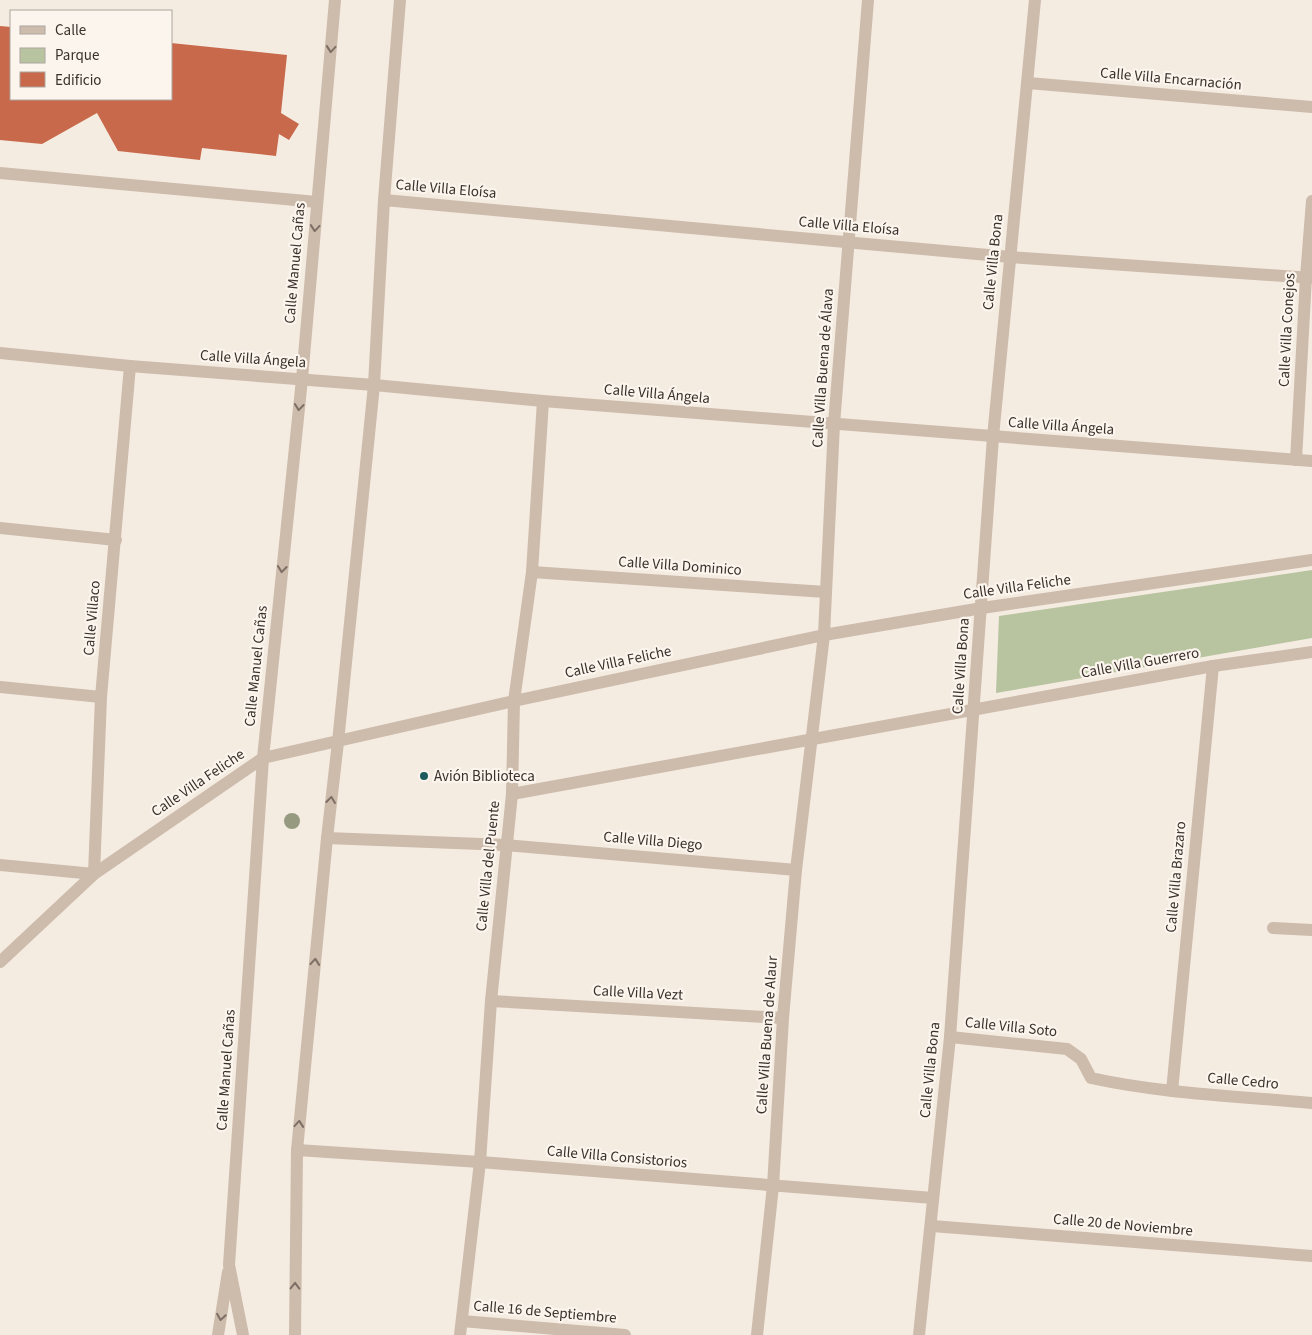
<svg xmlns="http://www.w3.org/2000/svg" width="1312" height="1335" viewBox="0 0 1312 1335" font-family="'Source Sans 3',sans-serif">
<rect width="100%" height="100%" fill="#f4ebe1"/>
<path fill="#b8c4a0" d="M1312,570v68l-316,55 3,-77z"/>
<path fill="#c8694b" d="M0,26l11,1v72h160v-56l116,12 -6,58 18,11 -10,16 -10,-6 -3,22 -74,-8 -2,12 -82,-9 -21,-38 -55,31 -42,-4z"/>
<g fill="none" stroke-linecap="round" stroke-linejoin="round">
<g stroke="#cdbbac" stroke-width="12">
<path d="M1028,83l284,24"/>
<path d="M0,173l317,29"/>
<path d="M384,200l626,57 302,21"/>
<path d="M0,353l130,13 244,19 169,16 769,60"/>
<path d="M1296,460l10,-183 6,-76"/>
<path d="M0,528l116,12"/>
<path d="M532,572l294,20"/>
<path d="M0,687l101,10"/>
<path d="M512,794l701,-128 99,-14"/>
<path d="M327,838l179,7 290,25"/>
<path d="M0,865l94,9 7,-177 29,-331"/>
<path d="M1273,928l39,2"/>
<path d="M0,962l94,-88 169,-116 251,-57 310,-66 158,-27 330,-48"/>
<path d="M491,1001l292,17"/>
<path d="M950,1037l117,12 14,10 10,19c73,16 147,18 221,25"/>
<path d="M1172,1091l41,-425"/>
<path d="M297,1150l183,12 453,36"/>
<path d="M932,1226l380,30"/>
<path d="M462,1321l163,14"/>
<path d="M218,1335l10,-63"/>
<path d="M243,1335l-14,-70 34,-507 39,-379 33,-379"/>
<path d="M295,1335l2,-185 30,-312 11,-96 36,-357 10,-185 16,-200"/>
<path d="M460,1335l20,-173 11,-161 21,-207 2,-93 18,-129 11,-171"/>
<path d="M757,1335l16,-149 10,-168 13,-148 28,-235 10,-211 34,-424"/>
<path d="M919,1335l31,-298 43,-600 42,-437"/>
</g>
</g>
<circle fill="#969b7f" cx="292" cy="821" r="8"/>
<defs><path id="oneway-chevron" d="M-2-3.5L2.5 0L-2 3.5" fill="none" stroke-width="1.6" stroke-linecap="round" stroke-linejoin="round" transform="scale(1.25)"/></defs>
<g stroke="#7d6f65">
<use href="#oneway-chevron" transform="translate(331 49) rotate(95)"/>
<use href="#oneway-chevron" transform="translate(315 228) rotate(95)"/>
<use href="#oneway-chevron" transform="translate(299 407) rotate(96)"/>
<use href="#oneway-chevron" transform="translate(282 569) rotate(96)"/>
<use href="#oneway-chevron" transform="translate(331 800) rotate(-83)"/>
<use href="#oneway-chevron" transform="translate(315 962) rotate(-85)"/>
<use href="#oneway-chevron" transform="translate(299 1124) rotate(-85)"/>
<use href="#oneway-chevron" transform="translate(295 1286) rotate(-89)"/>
<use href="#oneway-chevron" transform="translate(221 1317) rotate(99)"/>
</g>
<circle fill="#1f5a5e" stroke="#fbf5ee" stroke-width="2" cx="424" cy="776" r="5"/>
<g text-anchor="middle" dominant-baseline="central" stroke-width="4.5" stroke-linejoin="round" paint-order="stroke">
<g font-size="15" fill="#3b302b" stroke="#fbf5ee">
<text transform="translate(1171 79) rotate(5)">Calle Villa Encarnación</text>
<text transform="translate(446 189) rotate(5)">Calle Villa Eloísa</text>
<text transform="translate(849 226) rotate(5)">Calle Villa Eloísa</text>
<text transform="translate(993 262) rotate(-84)">Calle Villa Bona</text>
<text transform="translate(295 263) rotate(-85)">Calle Manuel Cañas</text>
<text transform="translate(1287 330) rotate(-87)">Calle Villa Conejos</text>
<text transform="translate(253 359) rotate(4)">Calle Villa Ángela</text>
<text transform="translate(823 368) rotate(-86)">Calle Villa Buena de Álava</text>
<text transform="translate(657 394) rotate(5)">Calle Villa Ángela</text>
<text transform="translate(1061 426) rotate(4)">Calle Villa Ángela</text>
<text transform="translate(680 566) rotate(4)">Calle Villa Dominico</text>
<text transform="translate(1017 587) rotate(-8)">Calle Villa Feliche</text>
<text transform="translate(92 618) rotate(-85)">Calle Villaco</text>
<text transform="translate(618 662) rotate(-12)">Calle Villa Feliche</text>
<text transform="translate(1140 663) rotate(-10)">Calle Villa Guerrero</text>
<text transform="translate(256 666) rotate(-84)">Calle Manuel Cañas</text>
<text transform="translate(961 666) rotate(-86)">Calle Villa Bona</text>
<text transform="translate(198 783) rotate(-34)">Calle Villa Feliche</text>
<text transform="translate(653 841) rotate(5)">Calle Villa Diego</text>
<text transform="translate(488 866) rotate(-84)">Calle Villa del Puente</text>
<text transform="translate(1176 877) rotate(-85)">Calle Villa Brazaro</text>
<text transform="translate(638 993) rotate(3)">Calle Villa Vezt</text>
<text transform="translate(1011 1027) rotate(6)">Calle Villa Soto</text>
<text transform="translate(767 1035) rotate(-86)">Calle Villa Buena de Alaur</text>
<text transform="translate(226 1070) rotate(-86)">Calle Manuel Cañas</text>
<text transform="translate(930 1070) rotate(-84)">Calle Villa Bona</text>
<text transform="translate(1243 1081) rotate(5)">Calle Cedro</text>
<text transform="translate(617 1157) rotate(5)">Calle Villa Consistorios</text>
<text transform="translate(1123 1225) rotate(5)">Calle 20 de Noviembre</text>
<text transform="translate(545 1312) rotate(5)">Calle 16 de Septiembre</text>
</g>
<g font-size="15" fill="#3b302b" stroke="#fbf5ee" text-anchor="start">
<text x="434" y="776">Avión Biblioteca</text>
</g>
</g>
<rect x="10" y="10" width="162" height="90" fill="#fbf5ee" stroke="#aea6a0"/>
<rect x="20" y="26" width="25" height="8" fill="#cdbbac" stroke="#aea6a0"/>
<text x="55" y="35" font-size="15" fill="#3b302b">Calle</text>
<rect x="20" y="48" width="25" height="15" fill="#b8c4a0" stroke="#aea6a0"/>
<text x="55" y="60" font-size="15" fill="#3b302b">Parque</text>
<rect x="20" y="72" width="25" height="15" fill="#c8694b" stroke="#aea6a0"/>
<text x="55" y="85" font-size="15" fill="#3b302b">Edificio</text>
</svg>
